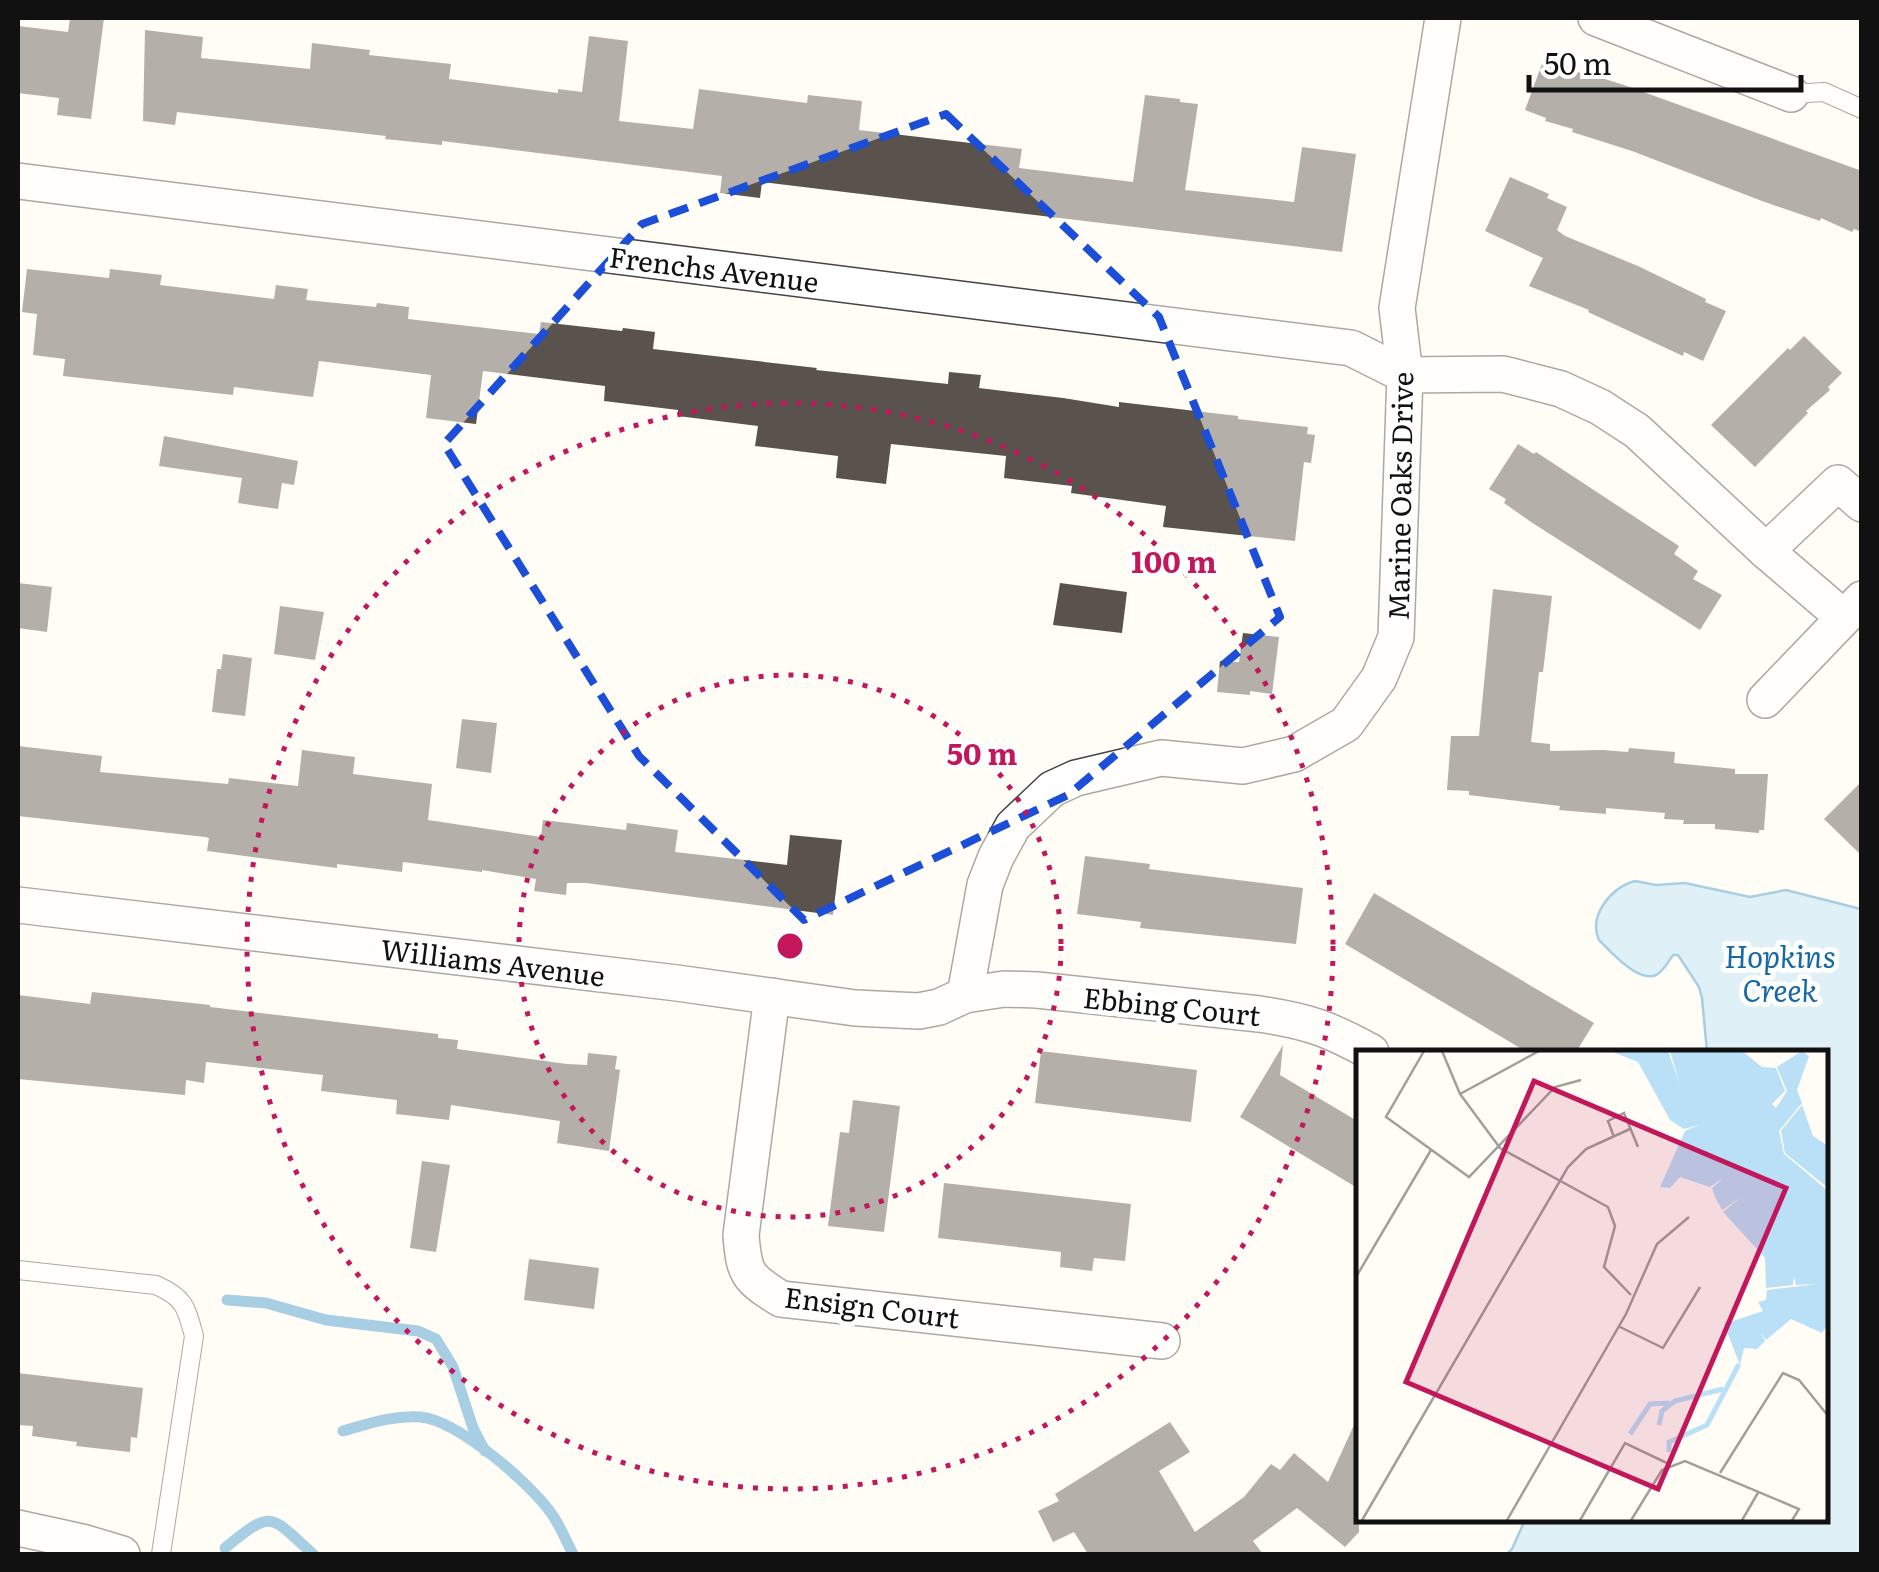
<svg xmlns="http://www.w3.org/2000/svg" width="1879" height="1572" viewBox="0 0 1879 1572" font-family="Literata,serif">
<rect width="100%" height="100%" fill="#fffdf5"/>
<path fill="#b9e0f7" stroke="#3f96cf" stroke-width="2.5" d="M1635,881l21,4 29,-2 65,14 36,-7 75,19v645h-354l5,-5 13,-29h301v-468h-119l-5,-54 -3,-11 -21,-32h-5c-5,7 -10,17 -17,20 -18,8 -45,-23 -57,-35 -11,-24 12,-53 36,-59z"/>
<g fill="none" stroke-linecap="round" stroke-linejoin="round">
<g stroke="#3f96cf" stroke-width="11">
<path d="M227,1300l39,3 60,17 92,11 18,8 17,28 20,61 12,23"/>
<path d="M343,1431c25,-7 50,-16 77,-14 37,3 109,65 131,96 9,12 15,28 22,41"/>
<path d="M225,1548c49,-40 44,-33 88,6"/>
</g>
</g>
<g fill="#5a524d">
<path d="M70,18h34l-13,101 -34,-4 2,-17 -41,-5v-67l50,6z"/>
<path d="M145,30l58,7 -2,21 109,11 2,-26 58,7 -1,5 82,9 -2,15 109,14v-4l24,3 7,-56 39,5 -9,80 74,8 6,-40 108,14 1,-8 54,6 -3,29 163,19 -3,19 114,14 12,-87 35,4v3l18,2 -13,86 109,12 8,-55 54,7 -14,98 -580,-70 -2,16 -40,-5 2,-17 -280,-35v4l-57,-6 1,-3 -192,-22 -17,-2 -2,13 -32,-4z"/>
<path d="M1543,61l20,7 2,-3 25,13 2,-3 32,10 238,86v61l-8,-3 -2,3 -31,-14 -1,3 -58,-20 -130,-50 -60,-19 1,-3 -28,-8 1,-3 -21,-8z"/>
<path d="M1510,177l39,17 -2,4 20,9 -10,23 8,6 73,30 68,33 -1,3 21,9 -23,50 -19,-9 -1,4 -95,-44 1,-2 -60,-24 14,-28 -58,-27z"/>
<path d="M27,269l82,9 1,-9 52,6 -2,10 114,14 2,-14 32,4 -2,11 70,7 1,-4 32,4 -1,12 131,15 2,-12 81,9 1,-3 32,4 -2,17 164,19 -1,2 132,14 1,-12 32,3 -2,13 84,10 56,9v-5l119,14v3l70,8 -1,7 8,1 -4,28 -7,-1 -9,79 -132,-14 3,-21 -95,-13 1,-7 -68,-8 2,-22 -115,-12 -5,40 -50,-6 2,-22 -83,-10 3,-20 -80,-10v-6l-74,-9 1,-15 -122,-15 -7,53 -50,-6 5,-43 -112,-14 -6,36 -79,-10 -1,8 -170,-19 2,-17 -32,-4 4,-41 -15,-2z"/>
<path d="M1804,336l38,37 -14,14 2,3 -24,21 2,2 -53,54 -44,-42 77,-77 2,2z"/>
<path d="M164,436l134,25 -4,24 -12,-2 -4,26 -40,-6 4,-25 -83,-12z"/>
<path d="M1518,444l16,10 2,-2 143,94 -5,8 24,17 -5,8 29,16 -22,35 -169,-108 -27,-19 2,-4 -17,-10z"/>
<path d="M18,583l34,4 -5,45 -29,-4z"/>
<path d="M1060,583l67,9 -5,41 -69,-8z"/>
<path d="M1493,589l59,7 -9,76h-4l-8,70 19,2v7l53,-1 25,2 1,-4 46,4 -1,11 61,6v5h33l-4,56h-5v3l-44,-4v-5h-32l1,-4 -20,-1 1,-6 -59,-5v6l-47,-4 1,-4 -91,-11v-4l-22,-1 4,-54h28z"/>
<path d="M280,606l44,6 -9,48 -41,-6z"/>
<path d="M1243,633l36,4 -7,57 -22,-3v4l-33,-3 3,-31 19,1z"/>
<path d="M223,654l29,4 -7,58 -33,-4 5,-43h4z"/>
<path d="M462,719l35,4 -6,50 -35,-5z"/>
<path d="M18,746l84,10 -2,16 128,12 1,-6 69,8 4,-36 53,7 -2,17 79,10 -4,36 113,17 2,-17 83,10 1,-7 51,7 -3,22 112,13 3,-30 52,5 -9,75 -247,-32h-19l-1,12 -32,-4 2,-12 -54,-9v2l-79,-10 -1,10 -65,-8v4l-130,-17 2,-13 -4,-1 -187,-21z"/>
<path d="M1862,781v75l-38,-37z"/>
<path d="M1085,856l65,8 -1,5 154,19 -7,56 -156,-16 1,-6 -64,-8z"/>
<path d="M1374,893l220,130 -18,29h-49l-182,-108z"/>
<path d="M92,992l118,13v2l228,27v4l20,2 -1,9 110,15 20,1 1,-12 29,3 -2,13 5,1 -11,81 -52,-8 3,-22 -109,-16 -2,15 -53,-6 1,-14 -76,-9 2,-16 -117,-13 -2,21 -18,-3 -1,15 -167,-16v-84l72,9z"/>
<path d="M1283,1045l-3,30 79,47v67l-119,-72z"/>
<path d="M1041,1051l156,19 -6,52 -156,-19z"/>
<path d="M853,1100l47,6 -16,126 -56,-6 12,-94 9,1z"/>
<path d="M422,1161l28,4 -14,87 -26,-4z"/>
<path d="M944,1183l187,21 -6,57 -31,-3 -2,13 -32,-4 1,-15 -123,-14z"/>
<path d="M529,1259l70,9 -5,41 -70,-9z"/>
<path d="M18,1373l125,15 -6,50 -6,-1 -1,15 -54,-6 1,-4 -45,-6 1,-10 -15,-1z"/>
<path d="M1359,1414v118l-14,15 -48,-39 -44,33 10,13h-175l-14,-22 -21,10 -15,-31 21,-10 -4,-7 115,-72 20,30 -31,19 36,61 49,-35 27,-33 9,6 14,-17 34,29z"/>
</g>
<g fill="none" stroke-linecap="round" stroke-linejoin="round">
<defs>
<g id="service">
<path d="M1791,94l33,-2 38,17"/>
<path d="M18,1270l138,15c29,13 30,22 38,51l-33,218"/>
</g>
<g id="minor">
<path d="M1596,18l195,76"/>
<path d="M18,181l1333,167 54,27 98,-1 58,15 39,18 37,24 129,120 77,66"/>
<path d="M1766,551l72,-68 24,21"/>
<path d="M1765,700l97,-101"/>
<path d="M18,905l659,78 178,25 64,3 20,-4 26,-12 39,-6 33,1 222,24c49,7 70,15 112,38"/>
<path d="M965,995l20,-110 11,-28 17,-31 39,-37 24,-11 85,-20 82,8 51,-12 52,-30 33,-46 17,-41 9,-262 -8,-67 46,-290"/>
<path d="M772,996l-31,239c3,39 6,43 40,64l381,42"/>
<path d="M18,1528l64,14 40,12"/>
</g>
</defs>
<use href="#service" stroke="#444" stroke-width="20"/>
<use href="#minor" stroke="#444" stroke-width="38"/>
<use href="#service" stroke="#fff" stroke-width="18"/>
<use href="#minor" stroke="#fff" stroke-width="35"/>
</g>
<path d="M0 0H1879V1572H0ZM946,114l213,203 121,300 -212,178 -264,125 -165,-164 -195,-312 198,-220z" fill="#fffdf5" fill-opacity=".55" fill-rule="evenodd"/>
<path fill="none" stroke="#1d4ed8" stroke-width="8" stroke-dasharray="20 12" stroke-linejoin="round" d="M946,114l213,203 121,300 -212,178 -264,125 -165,-164 -195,-312 198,-220z"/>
<g fill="none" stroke="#c2185b" stroke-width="5" stroke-dasharray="5 10">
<circle cx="790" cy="946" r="271"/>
<circle cx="790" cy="946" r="543"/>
</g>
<g text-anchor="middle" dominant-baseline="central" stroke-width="10" stroke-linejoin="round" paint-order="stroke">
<g font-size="28" fill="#111" stroke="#fff">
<text transform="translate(714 268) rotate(7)">Frenchs Avenue</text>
<text transform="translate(1399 496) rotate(-89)">Marine Oaks Drive</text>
<text transform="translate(493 961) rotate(7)">Williams Avenue</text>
<text transform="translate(1172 1005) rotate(6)">Ebbing Court</text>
<text transform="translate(872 1306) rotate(7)">Ensign Court</text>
</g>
<g font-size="30" font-style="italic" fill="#1768a6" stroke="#fff">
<text x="1780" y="955">Hopkins<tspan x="1780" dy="34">Creek</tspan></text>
</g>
</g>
<g transform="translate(1356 1050)">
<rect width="472" height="472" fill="#fffdf5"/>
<path d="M312,1l12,33 -10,-33h72l20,16 14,1 9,23 -13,13 4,4 11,-17 -10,-24 25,-16 7,5 -12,34 5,13 -23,28 5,23 44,37v133l-6,9 -31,-14 -25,21 -5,-7 4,8 -8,8 -13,-1 -4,17 -16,-41 39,-13 -5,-9 8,-2 1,-10 51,-6 -22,1 -2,-9 -1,9 -27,3 -1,-30 -42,-46 17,-14 -18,12 -7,-13 -3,-9 11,-10 -13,9 -30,-10 -10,11 -10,-1 25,-56 14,-6 -15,4 -14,-9 -32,-58 -25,-10zM446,55l11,31 15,10v42l-43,-35 -4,-22z" fill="#b9e0f7"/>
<path fill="none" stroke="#b9e0f7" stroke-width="5" d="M303,375l3,-14 13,-10 48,-12M274,384l20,-30 20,-1M313,402v-10l38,-17 32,-61"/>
<path fill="none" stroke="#a09f9a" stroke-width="2.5" d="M68,1l-38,66 83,60 86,-90 26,-7M86,1l18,43 40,54 108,59 7,19 -11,41 27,28M104,44l79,-43M258,87l-6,-16 16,-8 14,34M0,227l75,-127M262,276l45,22 37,-61M364,423l63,-100 16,7 30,37M5,472l207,-355 18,-18 44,-20M150,472l120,-208 31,-70 32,-27M223,472l46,-79 44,21M274,472l32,-52 23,-9 114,48 -8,13M385,472l18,-31"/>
<path fill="#c2185b" fill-opacity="0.15" stroke="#c2185b" stroke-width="5" d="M178,31l252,107 -128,301 -252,-107z"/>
<rect width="472" height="472" fill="none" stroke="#111" stroke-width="5"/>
</g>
<circle cx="790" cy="946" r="15" fill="#c2185b" stroke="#fff" stroke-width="5"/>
<g font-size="30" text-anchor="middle" font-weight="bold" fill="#c2185b" stroke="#fff" stroke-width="10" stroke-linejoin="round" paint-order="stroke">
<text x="1174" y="573">100 m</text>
<text x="982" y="765">50 m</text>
</g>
<rect width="1879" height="1572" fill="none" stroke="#111111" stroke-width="40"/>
<path d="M1529 75v15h272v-15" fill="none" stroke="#111111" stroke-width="5"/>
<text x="1544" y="75" font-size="30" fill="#111111" stroke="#ffffff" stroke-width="8" paint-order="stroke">50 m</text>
</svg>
